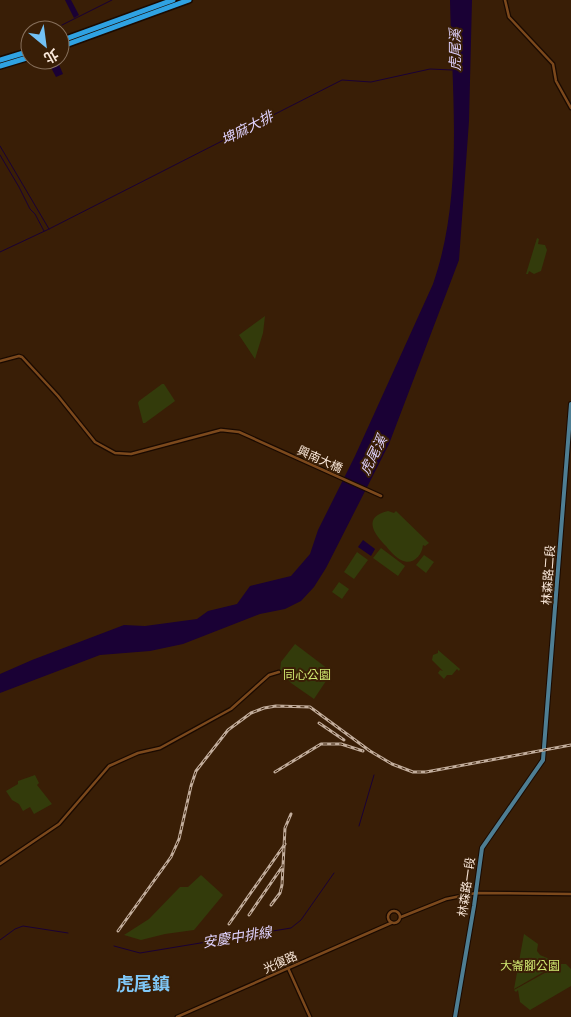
<svg xmlns="http://www.w3.org/2000/svg" width="571" height="1017" viewBox="0 0 571 1017" font-family="Poppins,'Noto Sans TC',sans-serif">
<rect width="100%" height="100%" fill="#391e06"/>
<g fill="#333b0b">
<path d="M537,238l2,1 -1,5 7,1 2,5 -6,21 -7,3 -5,-3 -1,3h-2z"/>
<path d="M265,316l-2,17 -8,26 -16,-24z"/>
<path d="M162,384h2l11,17 -30,22h-2l-5,-20 1,-2z"/>
<path d="M388,511l6,2 2,-2 33,32 -4,3 -2,-1c-1,11 -11,21 -22,15 -6,-3 -11,-9 -15,-14 -12,-12 -24,-29 2,-35z"/>
<path d="M381,548l24,18 -7,10 -25,-18z"/>
<path d="M357,552l11,8 -14,19 -10,-7z"/>
<path d="M424,555l10,7 -8,11 -10,-8z"/>
<path d="M339,582l10,7 -7,10 -10,-7z"/>
<path d="M295,644l37,28 -18,27 -23,-16 -11,-12 1,-9z"/>
<path d="M438,650l22,19 -1,2 -2,-2 -5,6h-5l-3,4 -6,-6 2,-3 3,1 -11,-11 1,-5 5,-2z"/>
<path d="M35,775l4,8 -2,2 15,19 -18,10 -4,-7 -7,4 -4,-7 -7,-4 -6,-9 12,-7v-3z"/>
<path d="M201,875l22,20 -29,35 -29,4 -24,6 -17,-5 25,-16 31,-32h8z"/>
<path d="M524,934l14,10 -1,7 3,4 19,8 -45,26z"/>
<path d="M561,964h5l5,5v17l-41,24 -10,-8 -2,-12 -2,2 -2,-2z"/>
</g>
<g fill="#1a0135">
<path d="M65,0h6l8,15 -5,3z"/>
<path d="M450,0h22l-3,121 -10,139 -70,184 -63,124 -12,19 -13,14 -16,8 -25,5 -77,30 -33,7 -50,4 -100,38v-19l32,-14 92,-35 21,1 52,-7 11,-8 29,-7 13,-18 41,-10 19,-22 8,-24 37,-74 78,-172c31,-89 19,-191 17,-284z"/>
<path d="M47,60h10l6,14 -7,3z"/>
<path d="M363,540l12,9 -4,7 -13,-9z"/>
</g>
<g fill="none" stroke-linecap="round" stroke-linejoin="round">
<g stroke="#1a0135" stroke-width="1">
<path d="M62,25l50,-25"/>
<path d="M0,146l49,83"/>
<path d="M0,155l19,32 11,22 5,5 9,17"/>
<path d="M0,252l49,-23 293,-149 29,2 59,-13 22,1"/>
<path d="M359,826l15,-51"/>
<path d="M0,940l15,-11 8,-3 45,7"/>
<path d="M114,946l26,7 151,-25 10,-8 33,-47"/>
</g>
<defs>
<g id="minor">
<path d="M505,0l4,17 44,47 3,17 15,27"/>
<path d="M0,361l19,-5 3,1 36,39 37,46 20,11 16,1 90,-24 18,2 142,64"/>
<path d="M0,864l59,-40 50,-58 29,-13 22,-5 71,-39 38,-34 10,-3"/>
<circle cx="394" cy="917" r="6"/>
<path d="M401,917l45,-18 30,-6 95,1"/>
<path d="M288,968l22,49"/>
<path d="M177,1017l214,-94"/>
</g>
<path id="major" d="M455,1017l19,-111 8,-58 61,-88 28,-356"/>
<g id="highway">
<path d="M60,41l113,-41"/>
<path d="M60,47l129,-47"/>
<path d="M0,60l30,-9"/>
<path d="M0,66l30,-9"/>
</g>
</defs>
<use href="#minor" stroke="#1a0a01" stroke-width="5"/>
<use href="#major" stroke="#1a0a01" stroke-width="6"/>
<use href="#highway" stroke="#1a0a01" stroke-width="8"/>
<use href="#minor" stroke="#7c491c" stroke-width="2.5"/>
<use href="#major" stroke="#4e7e93" stroke-width="4"/>
<use href="#highway" stroke="#2fa2e2" stroke-width="5"/>
<defs>
<g id="rail">
<path d="M319,723l25,17"/>
<path d="M275,772l46,-28h20l22,7"/>
<path d="M271,905l9,-12 2,-8 3,-57 6,-14"/>
<path d="M249,915l33,-48"/>
<path d="M229,924l56,-80"/>
<path d="M118,931l53,-74 8,-18 12,-53 5,-15 32,-41 23,-17 13,-5 12,-2 34,1 60,44 22,13 21,8h13l145,-27"/>
</g>
</defs>
<use href="#rail" stroke="#c2ad9c" stroke-width="3"/>
<use href="#rail" stroke="#391e06" stroke-width="1" stroke-dasharray="4" stroke-linecap="butt"/>
</g>
<g text-anchor="middle" dominant-baseline="central" stroke-width="4" stroke-linejoin="round" paint-order="stroke">
<g font-size="12" fill="#fae8da" stroke="#391e06">
<text transform="translate(320 459) rotate(24)">興南大橋</text>
<text transform="translate(548 575) rotate(-86)">林森路二段</text>
<text transform="translate(466 887) rotate(-82)">林森路一段</text>
<text transform="translate(280 962) rotate(-24)">光復路</text>
</g>
<g font-size="12" fill="#d2ea72" stroke="#391e06">
<text x="307" y="674">同心公園</text>
<text x="530" y="965">大崙腳公園</text>
</g>
<g font-size="14" font-style="italic" fill="#dfd2fd" stroke="#391e06">
<text transform="translate(455 50) rotate(-90)">虎尾溪</text>
<text transform="translate(247 128) rotate(-27)">埤麻大排</text>
<text transform="translate(373 455) rotate(-63)">虎尾溪</text>
<text transform="translate(237 937) rotate(-9)">安慶中排線</text>
</g>
<g font-size="18" font-weight="bold" fill="#80c9f9" stroke="#391e06">
<text x="143" y="983">虎尾鎮</text>
</g>
</g>
<g transform="translate(45 45) rotate(151)"><circle r="24" fill="#391e06" stroke="#866f5b"/>
<path d="M0-4L9 19L0 12L-9 19Z" fill="#72c1f5"/>
<text y="-8" font-size="14" font-weight="bold" text-anchor="middle" fill="#fae8da">北</text>
</g>
</svg>
